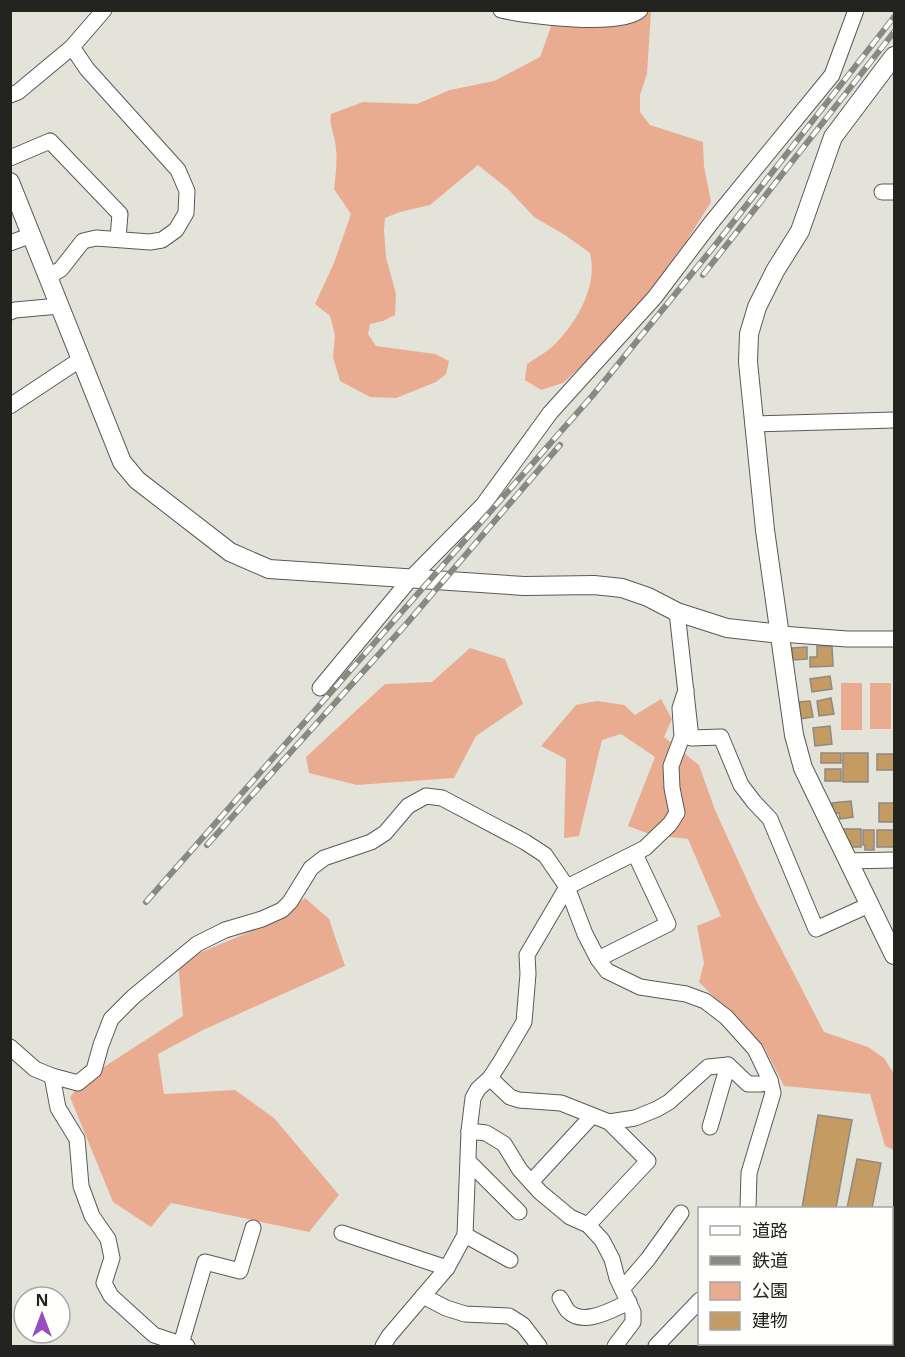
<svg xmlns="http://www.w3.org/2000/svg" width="905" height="1357" viewBox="0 0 905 1357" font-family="'Open Sans','Noto Sans JP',sans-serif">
<rect width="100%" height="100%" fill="#e3e3da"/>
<g fill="#eaac91">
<path d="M554,11h97l-4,63 -7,21v17l10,13 53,17 1,24 7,36 -45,72 -69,78 -34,31 -22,7 -16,-10 2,-16c9,-6 22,-13 30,-22 21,-22 41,-57 33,-89l-25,-18 -31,-18 -26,-28 -30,-24 -48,40 -30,7 -15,6 -1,12 2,27 10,37 -1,21 -12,6 -13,3 -2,10 8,12 59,8 14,7 -3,13 -10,8 -40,16 -26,-1 -30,-16 -7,-24 2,-22 -5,-19 -15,-12 19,-41 17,-49 -17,-25c2,-16 4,-31 1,-48 -2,-10 -6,-17 -4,-27l32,-12 54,2 33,-14 44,-9 46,-24 16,-44z"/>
<path d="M470,648l35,11 18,45 -47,32 -22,42 -97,7 -48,-12 -3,-16 79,-73 47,-2z"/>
<rect x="841" y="683" width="21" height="47"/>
<rect x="870" y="683" width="21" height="46"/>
<path d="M661,699l11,20 -8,18 35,28 16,45 42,92 67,130 44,15 16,11 10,16v76l-9,-4 -15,-52 -86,-8 -20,-39 -65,-65 5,-19 -7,-37 24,-10 -33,-77 -36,-4 -24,-9 27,-69 -34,-23 -19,6 -23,96 -15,2 2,-79 -25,-13 35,-41 21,-4 27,4 11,10z"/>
<path d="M305,898l24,21 16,47 -142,64 -45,24 6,40 71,-4 39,28 65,77 -30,37 -138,-29 -20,24 -38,-25 -43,-105 12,-16 101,-65 -5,-54 93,-39z"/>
</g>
<g fill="#c49c63" stroke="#8e8983" stroke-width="1.5">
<path d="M817,646h15l1,20 -23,1v-10h7z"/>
<path d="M807,647v12l-14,1 -1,-12z"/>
<path d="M830,676l2,13 -20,3 -2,-13z"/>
<path d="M831,698l3,16 -15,2 -2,-15z"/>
<path d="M810,701l3,16 -12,2 -2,-17z"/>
<path d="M830,726l2,18 -17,2 -2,-18z"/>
<rect x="821" y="753" width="20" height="10"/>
<rect x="843" y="753" width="25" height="29"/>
<rect x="877" y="754" width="17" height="16"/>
<rect x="825" y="769" width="16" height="12"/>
<path d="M851,801l2,16 -13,2 -1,-6 -6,1 -1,-11z"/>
<rect x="879" y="803" width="15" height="19"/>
<path d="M843,829h18v18h-11v-6h-4l-3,-4z"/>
<path d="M863,830h11v20h-9v-5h-2z"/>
<rect x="877" y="830" width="17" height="17"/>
<path d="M818,1115l34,5 -16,88h-34z"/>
<path d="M857,1159l24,4 -9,45h-25z"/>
</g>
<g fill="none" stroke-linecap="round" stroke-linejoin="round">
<defs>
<g id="minor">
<path d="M501,10c25,6 121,18 139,0"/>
<path d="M10,95l8,-3 54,-45 32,-37"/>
<path d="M10,158l40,-17 70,73 -2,24"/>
<path d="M882,192h12"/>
<path d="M10,243l22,-8"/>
<path d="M48,277l13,-8 22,-28 13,-3 54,4 12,-2 14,-10 10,-17 1,-22 -9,-21 -91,-101 -15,-22"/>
<path d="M10,312l5,-2 44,-4"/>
<path d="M10,406l71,-47"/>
<path d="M753,424l141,-4"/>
<path d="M677,612l14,126 30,-1 20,48 13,17 16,17 46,110 53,-24"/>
<path d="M781,634l66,5h47"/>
<path d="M320,688l92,-111 71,-72 67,-92 105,-116 56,-74 121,-148 24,-65"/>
<path d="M847,861l47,-1"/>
<path d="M598,959l70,-35 -33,-70"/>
<path d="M10,1047l25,22 17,7 26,7 16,-13 7,-25 10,-26 22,-22 64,-53 28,-14 37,-11 20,-9 8,-8 21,-34 13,-10 47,-16 14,-9 23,-27 18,-10 16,2 83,44 20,13 22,32 18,47 13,25 9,12 33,16 46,7 19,7 21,16 29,32 15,31 3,13 -24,80 -1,35"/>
<path d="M52,1076l6,32 19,31 4,47 11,30 16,23 4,19 -8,25 7,13 43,39 33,11"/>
<path d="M490,1078l20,19 9,3 42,3 48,19 39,39 -60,64"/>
<path d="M609,1122l26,-4 22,-9 12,-7 39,-35 20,-2 20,19h13l9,-4"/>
<path d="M710,1127l18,-62"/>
<path d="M469,1131l17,2 18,11 16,26 20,22 30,25 18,8 14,15 10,19 5,19 16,34v10l-18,24"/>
<path d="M469,1162l50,50"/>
<path d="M531,1182l61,-66"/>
<path d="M342,1233l105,35"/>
<path d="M465,1235l45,25"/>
<path d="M623,1288l25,-29 33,-46"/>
<path d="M423,1296l23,12 19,6 44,2 14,9 16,21"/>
<path d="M560,1298c3,4 5,10 8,13 16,16 45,-2 61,-9"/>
<path d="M181,1344l24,-82 35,9 13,-43"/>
<path d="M383,1346l6,-10 58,-68 18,-33 4,-104 4,-33 5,-9 12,-11 11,-17 23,-39 4,-48 -1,-19 40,-68 78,-39 25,-24 7,-11 -5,-25 -1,-22 11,-29 -2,-29 6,-18"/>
<path d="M656,1346l44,-46"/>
<path d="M720,1346l2,-2"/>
</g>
<g id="tertiary">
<path d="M894,56l-61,81 -33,94 -25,40 -18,36 -8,27 -1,28 17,168 29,205 9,33 91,187"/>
<path d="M10,182l112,280 15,18 93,72 39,17 255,17 70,-1 28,3 26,9 29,15 50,16 54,6"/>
</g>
</defs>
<use href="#minor" stroke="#5a5a53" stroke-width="17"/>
<use href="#tertiary" stroke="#5a5a53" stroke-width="20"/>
<use href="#minor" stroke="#fff" stroke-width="15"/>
<use href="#tertiary" stroke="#fff" stroke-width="18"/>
<defs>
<g id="rail">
<path d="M703,275l191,-243"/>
<path d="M207,845l201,-223 152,-177"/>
<path d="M146,902l447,-507 123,-151 178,-227"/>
</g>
</defs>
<use href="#rail" stroke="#898983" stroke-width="6"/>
<use href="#rail" stroke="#fffffe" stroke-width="4" stroke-dasharray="11" stroke-linecap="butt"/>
</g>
<rect width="905" height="1357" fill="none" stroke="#232320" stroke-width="24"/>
<rect x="698" y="1207" width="195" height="138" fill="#fffffe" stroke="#a7a7a5" stroke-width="1.5"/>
<rect x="710" y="1226" width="30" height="9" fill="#ffffff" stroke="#a7a7a5" stroke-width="1.5"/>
<text x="752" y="1237" font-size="18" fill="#232320">道路</text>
<rect x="710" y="1256" width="30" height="9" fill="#898983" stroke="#a7a7a5" stroke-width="1.5"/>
<text x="752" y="1267" font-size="18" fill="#232320">鉄道</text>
<rect x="710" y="1282" width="30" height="18" fill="#eaac91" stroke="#a7a7a5" stroke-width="1.5"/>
<text x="752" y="1297" font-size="18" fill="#232320">公園</text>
<rect x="710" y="1312" width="30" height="18" fill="#c49c63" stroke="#a7a7a5" stroke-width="1.5"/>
<text x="752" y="1327" font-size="18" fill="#232320">建物</text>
<g transform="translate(42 1315)"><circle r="28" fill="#fffffe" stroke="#a7a7a5" stroke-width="1.5"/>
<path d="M0-4.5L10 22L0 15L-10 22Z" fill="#9a4dbf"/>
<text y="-9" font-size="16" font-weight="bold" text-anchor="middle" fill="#232320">N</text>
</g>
</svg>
